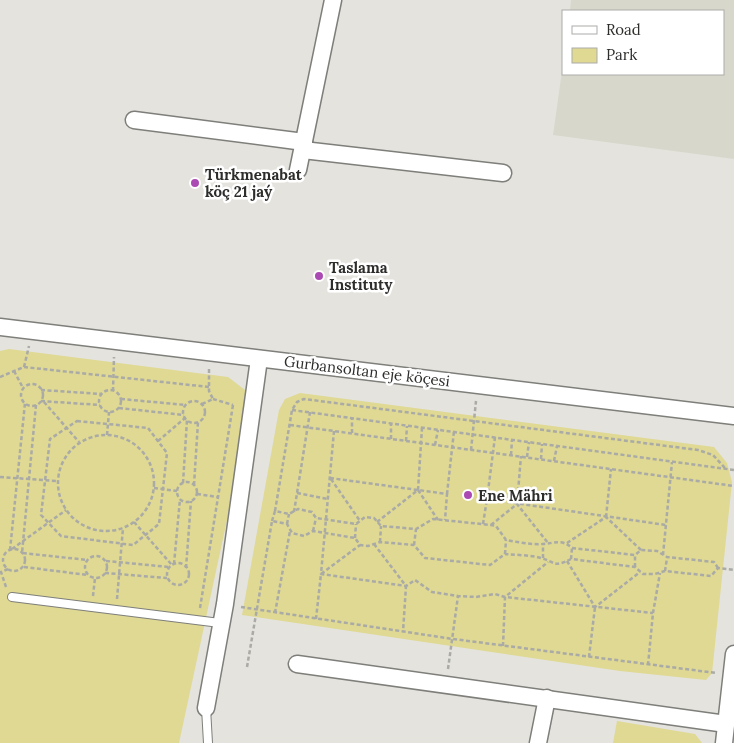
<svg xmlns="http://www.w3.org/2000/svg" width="734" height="743" viewBox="0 0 734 743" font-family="Lora,serif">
<rect width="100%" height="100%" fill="#e4e3de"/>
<path fill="#d8d7cb" d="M571,0h163v159l-181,-24 10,-71v10h160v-63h-153z"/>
<g fill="#dfd993">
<path d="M9,349l219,28 17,13 7,14 -73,339h-179v-392z"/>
<path d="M300,393l414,54 13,16 5,19 -20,191 -6,7 -86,-9 -378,-56 37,-205 6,-11z"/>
<path d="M617,721l78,13 7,9h-89z"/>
</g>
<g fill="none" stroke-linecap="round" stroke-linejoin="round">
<defs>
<g id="service">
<path d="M12,597l208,26"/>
<path d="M206,708l2,35"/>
</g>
<g id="minor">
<path d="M134,120l170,22"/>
<path d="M303,150l200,23"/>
<path d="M298,170l35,-170"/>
<path d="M0,327l734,89"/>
<path d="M297,664l429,60"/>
<path d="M206,708l19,-104 34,-245"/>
<path d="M538,743l9,-45"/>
<path d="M724,743l10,-89"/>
</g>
</defs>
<use href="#service" stroke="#7e7e7a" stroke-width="10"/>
<use href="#minor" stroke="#7e7e7a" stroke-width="19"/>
<g stroke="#aaaaa6" stroke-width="2.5" stroke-dasharray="4 2.5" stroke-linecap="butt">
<path d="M24,367l5,-21"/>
<path d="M14,371l9,17"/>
<path d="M0,377l24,-10 185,20"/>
<circle cx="32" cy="395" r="11"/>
<path d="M41,390l61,4"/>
<circle cx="110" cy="401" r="11"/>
<path d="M113,391l1,-34"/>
<path d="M121,399l65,6"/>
<path d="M213,399l20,6"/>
<path d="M41,401l59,4"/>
<circle cx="194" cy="412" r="11"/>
<path d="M44,402l35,40"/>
<path d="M202,404l11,-5 -4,-8v-24"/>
<path d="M36,405l-14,148 66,7"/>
<path d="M119,408l65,7"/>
<path d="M292,410l442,60"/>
<path d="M77,421l71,7 19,25 -8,71 -26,21 -72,-9 -20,-21 9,-76z"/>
<path d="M290,425l444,61"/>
<path d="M334,431l-13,143 85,12 9,-6 17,12 26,4 18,1 19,-3 10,3 148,16"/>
<path d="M352,433v-15"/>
<circle cx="106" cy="483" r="48"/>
<path d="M107,435l2,-23"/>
<path d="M391,439v-16"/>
<path d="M158,441l27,-23"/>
<path d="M406,441l1,-15"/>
<path d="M435,445l3,-15"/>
<path d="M471,450l5,-49"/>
<path d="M511,455l1,-15"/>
<path d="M527,457l2,-15"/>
<path d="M541,459l1,-15"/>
<path d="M554,461l3,-15"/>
<path d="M0,477l57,4"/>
<path d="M330,478l117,16 -2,26"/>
<path d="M331,479l29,42"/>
<circle cx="187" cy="492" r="10"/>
<path d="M183,483l4,-63"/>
<path d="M194,485l4,-63"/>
<path d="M154,488l23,3"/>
<path d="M418,490l4,-62"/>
<path d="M297,493l31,6"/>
<path d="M197,494l21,3"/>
<path d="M447,494l7,-63"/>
<path d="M487,499l8,-62"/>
<path d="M517,504l4,-48"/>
<path d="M275,511l17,-101 5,-8 7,-3 394,51 15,5 12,13"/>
<path d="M294,512l16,-100"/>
<path d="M606,517l5,-48"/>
<path d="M272,521l3,-10 14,3 9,-5 14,3 4,6 40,6 9,-7 9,1 7,8 35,3 17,-10 58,6 5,1 10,14c12,2 25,5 37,4 12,-1 19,-5 29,4l63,7 6,-5 16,1 10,6 47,5 4,6"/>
<path d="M134,522l38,43"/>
<path d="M377,522l41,-32 20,30"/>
<path d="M287,524l2,-10"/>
<path d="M483,524l4,-25 179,26"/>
<path d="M491,525l26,-21 31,39"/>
<path d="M313,531l3,-13"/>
<path d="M355,538l1,-14"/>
<path d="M380,542l1,-16"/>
<path d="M567,543l39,-26 35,33"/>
<path d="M374,544l32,42 -3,46"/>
<path d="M414,545l2,-16"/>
<path d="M12,549l54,-39"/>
<circle cx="14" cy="560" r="11"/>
<path d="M10,550l15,-147"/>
<path d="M505,554l1,-14"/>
<path d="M663,555l9,-93"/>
<circle cx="96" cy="567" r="11"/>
<path d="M543,558v-13"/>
<path d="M571,559l1,-11"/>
<path d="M106,561l63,6"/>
<path d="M567,561l28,46 45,-35"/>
<circle cx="178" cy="574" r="11"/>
<path d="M174,564l6,-65"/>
<path d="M24,567l64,8"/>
<path d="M635,567v-12"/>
<path d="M186,568l5,-67"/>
<path d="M665,571l2,-13"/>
<path d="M105,573l62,5"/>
<path d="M6,587l-5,-15 7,-3"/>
<path d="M93,596l2,-18"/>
<path d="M117,599l6,-71"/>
<path d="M241,607l212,32 263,34"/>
<path d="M200,608l33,-203"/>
<path d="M275,613l15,-82"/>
<path d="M316,619l5,-45 39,-29"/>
<path d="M503,646l2,-49 43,-35"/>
<path d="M589,657l6,-50"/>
<path d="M648,665l5,-52 7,-40"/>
<path d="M247,667l25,-146 15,3 5,9 12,3 9,-5 42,7 5,7 8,1 12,-4 34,3 11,13 65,7 15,-11c11,1 25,1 36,4 15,4 12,10 30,1l64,8 8,7h12l10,-3 46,5 7,-8 16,2"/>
<path d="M448,669l10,-73"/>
</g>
<use href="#service" stroke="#fff" stroke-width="8"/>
<use href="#minor" stroke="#fff" stroke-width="16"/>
</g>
<g fill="#ab4ab2" stroke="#fff" stroke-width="2">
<circle cx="195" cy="183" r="5"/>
<circle cx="319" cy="276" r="5"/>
<circle cx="468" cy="495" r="5"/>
</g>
<g text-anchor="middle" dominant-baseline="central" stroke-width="5" stroke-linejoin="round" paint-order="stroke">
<g font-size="15" font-weight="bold" fill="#2d2d2b" stroke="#fff" text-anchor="start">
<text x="205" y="174">Türkmenabat<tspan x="205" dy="17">köç 21 jaý</tspan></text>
<text x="329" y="267">Taslama<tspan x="329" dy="17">Instituty</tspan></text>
<text x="478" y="495">Ene Mähri</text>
</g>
<g font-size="15" fill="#2d2d2b" stroke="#fff">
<text transform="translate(367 371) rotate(7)">Gurbansoltan eje köçesi</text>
</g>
</g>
<rect x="562" y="10" width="162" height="65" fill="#ffffff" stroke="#ababaa"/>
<rect x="572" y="26" width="25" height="8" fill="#ffffff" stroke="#ababaa"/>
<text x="606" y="35" font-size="15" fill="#2d2d2b">Road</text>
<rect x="572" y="48" width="25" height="15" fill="#dfd993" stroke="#ababaa"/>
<text x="606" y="60" font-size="15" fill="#2d2d2b">Park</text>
</svg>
